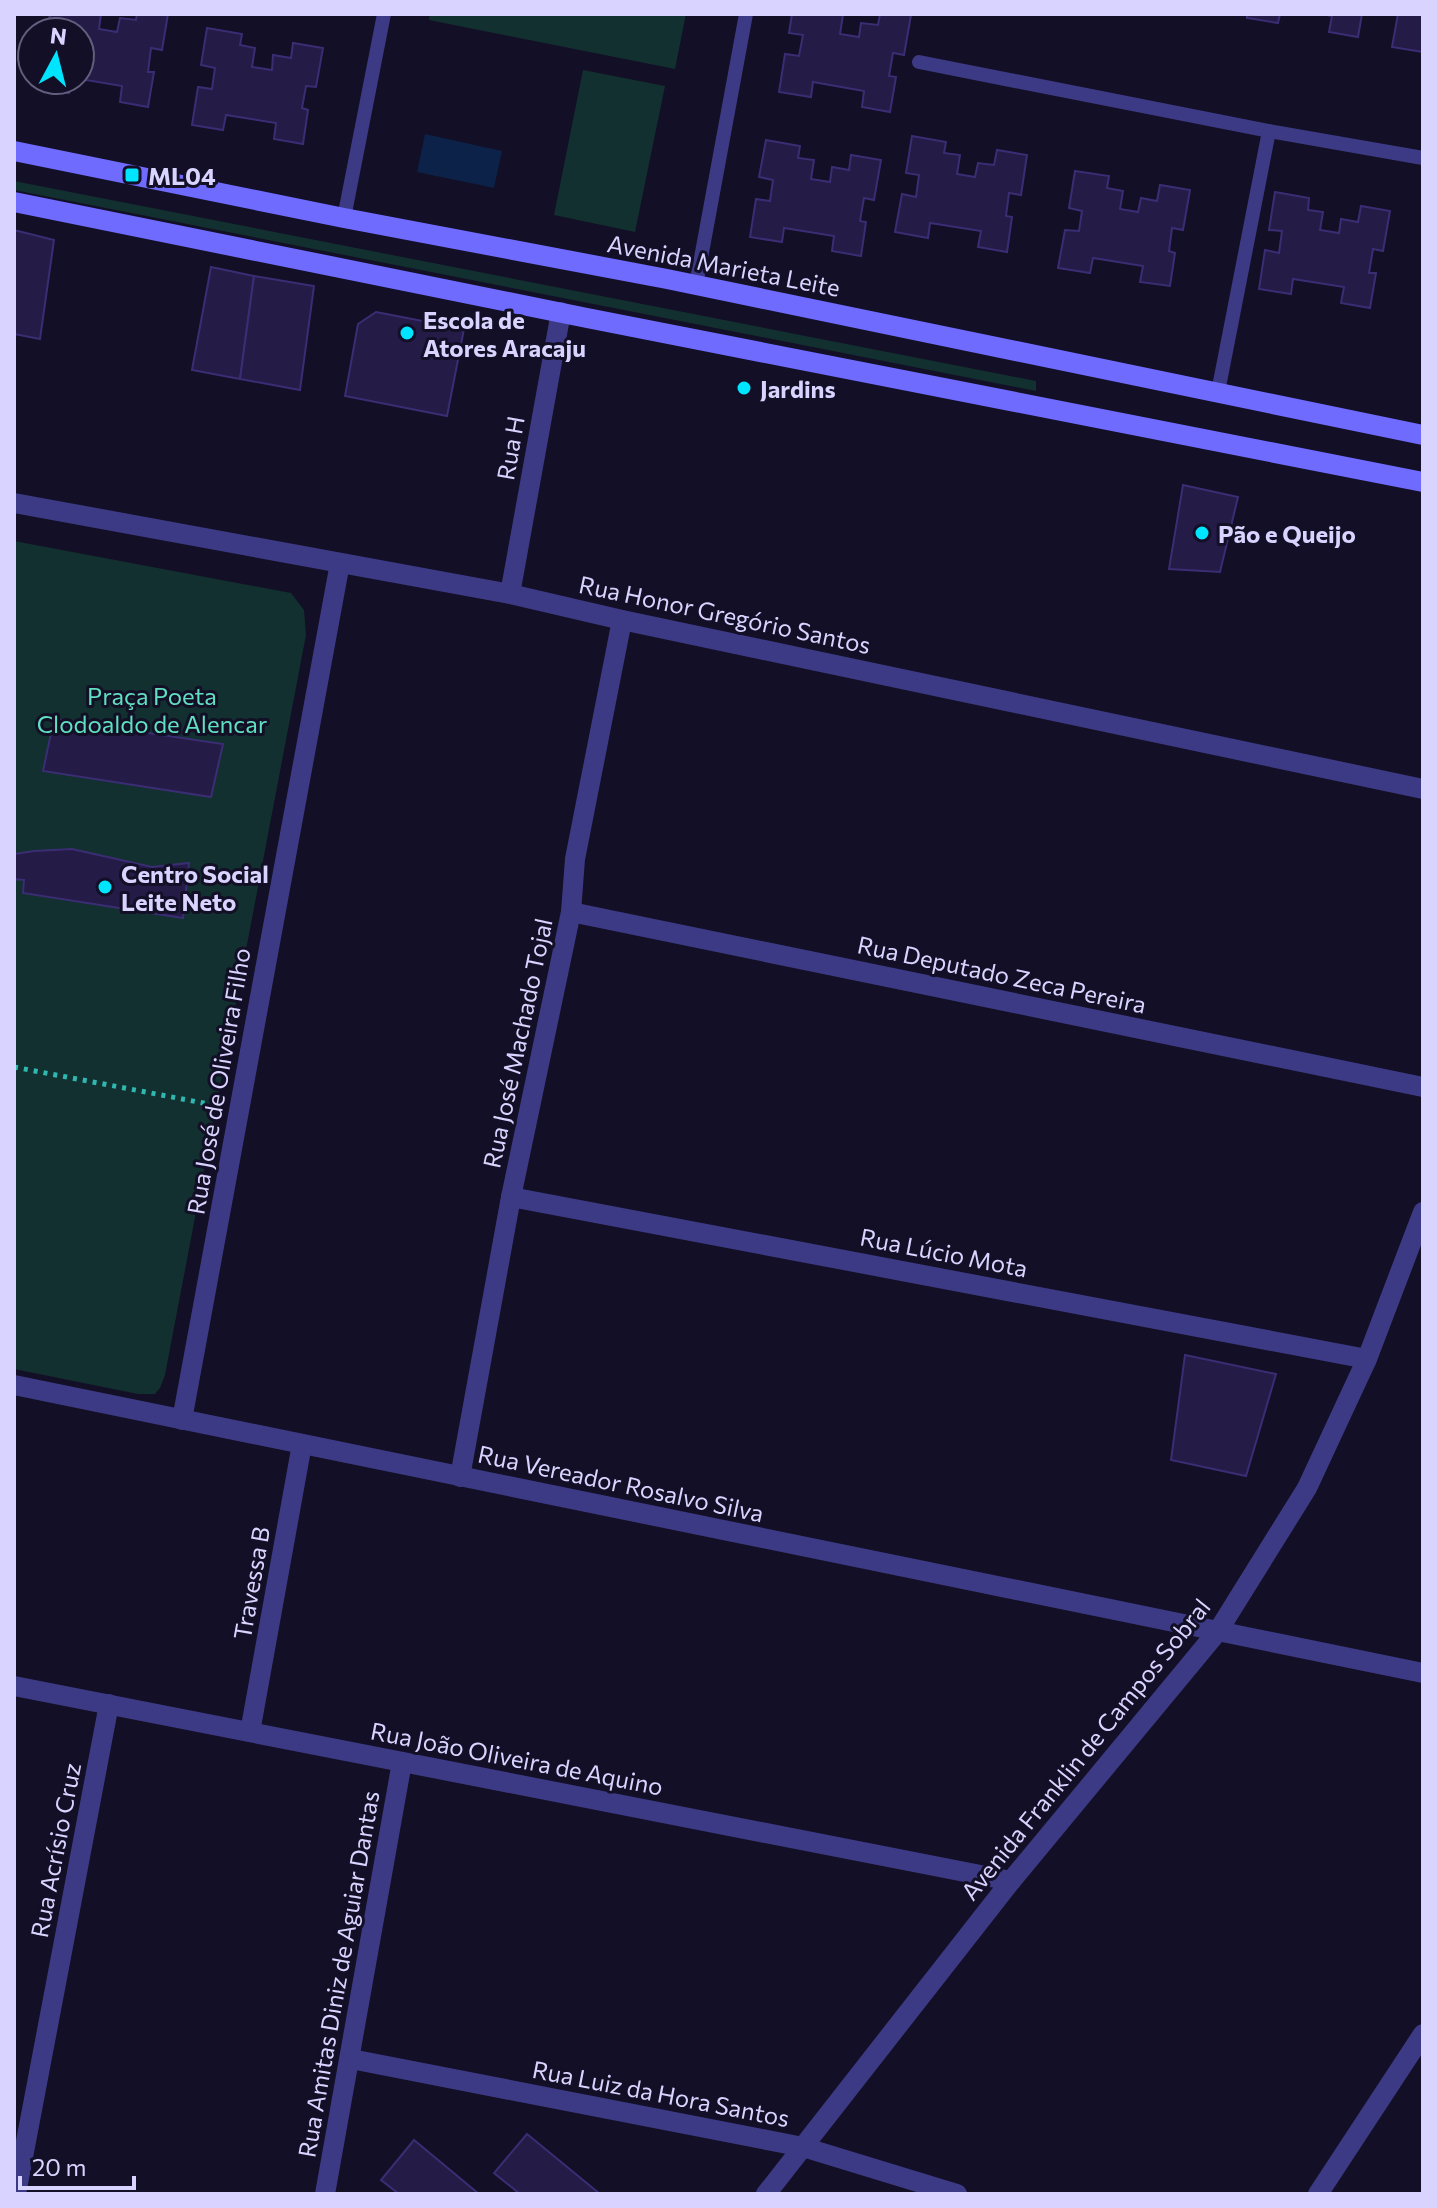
<svg xmlns="http://www.w3.org/2000/svg" width="1437" height="2208" viewBox="0 0 1437 2208" font-family="Commissioner,sans-serif">
<rect width="100%" height="100%" fill="#130f26"/>
<g fill="#12302f">
<path d="M430,14h256l-11,55 -246,-49z"/>
<path d="M583,70l82,16 -30,146 -81,-17z"/>
<path d="M14,181l1022,200v10l-1022,-201z"/>
<path d="M14,541l277,52 13,17 2,25 -141,740 -5,13 -5,6h-17l-124,-25z"/>
</g>
<path fill="#0c2248" d="M425,134l77,17 -8,37 -77,-16z"/>
<g fill="#241b47" stroke="#3b2d73" stroke-width="2">
<path d="M50,14h51l-2,15 18,3 3,-14 16,2 1,-6h31l-6,36 -11,-2 -3,24h6l-6,35 -28,-5 2,-16 -42,-7v-47h-20l1,-2 -13,-2z"/>
<path d="M792,14l51,1 -3,19 19,3 2,-14 17,2 2,-11 31,1 -7,40 -11,-2 -4,23 7,1 -6,35 -28,-5 2,-16 -51,-9 -2,15 -32,-5 6,-38 14,2 4,-21 -14,-2z"/>
<path d="M1247,14h33l-2,9 -31,-5z"/>
<path d="M1321,14h41l-4,23 -29,-5 3,-16z"/>
<path d="M1398,14h25v38l-31,-5z"/>
<path d="M207,28l35,6 -2,11 15,3 -3,19 20,3 1,-15 18,3 2,-15 30,5 -7,39 -10,-1 -4,22 6,2 -5,34 -29,-5 2,-16 -50,-8 -3,15 -31,-5 6,-38 14,2 3,-21 -14,-3z"/>
<path d="M38,80h33l-2,13 -32,-6z"/>
<path d="M912,136l34,6 -2,11 16,2 -3,19 18,3 3,-14 16,2 3,-15 30,5 -6,40 -12,-2 -3,23 6,1 -5,35 -29,-5 3,-16 -51,-8 -2,15 -33,-6 7,-38 14,3 3,-22 -13,-2z"/>
<path d="M766,140l34,6 -2,12 16,2 -3,19 19,3 2,-15 17,3 2,-15 30,5 -7,40 -10,-2 -4,23 6,1 -5,34 -29,-5 2,-15 -50,-8 -2,14 -32,-5 6,-38 14,2 3,-21 -14,-3z"/>
<path d="M1075,171l34,5 -2,12 16,3 -3,18 18,3 3,-14 16,3 3,-16 30,5 -7,40 -11,-2 -3,23 6,2 -5,33 -30,-4 3,-16 -50,-8 -3,15 -32,-5 7,-38 14,1 3,-20 -13,-3z"/>
<path d="M1275,192l34,6 -1,12 15,2 -3,18 19,3 2,-14 17,3 3,-16 29,5 -7,40 -10,-2 -4,24h7l-6,35 -29,-5 3,-16 -51,-8 -2,15 -32,-5 6,-39 14,3 3,-22 -13,-1z"/>
<path d="M14,230l40,10 -14,99 -26,-5z"/>
<path d="M211,267l43,9 -14,103 -48,-9z"/>
<path d="M254,276l60,10 -14,104 -60,-11z"/>
<path d="M376,312l88,17 -17,87 -102,-20 13,-72z"/>
<path d="M1183,485l55,12 -18,75 -51,-3z"/>
<path d="M54,719l169,25 -12,53 -168,-26z"/>
<path d="M72,849l80,18 37,-4 -6,55 -160,-25 1,-13 -10,-1v-25l20,-3z"/>
<path d="M1185,1355l91,19 -30,102 -75,-16z"/>
<path d="M527,2134l73,60h-80l-26,-21z"/>
<path d="M414,2140l65,54h-80l-18,-14z"/>
</g>
<g fill="none" stroke-linecap="round" stroke-linejoin="round">
<path stroke="#2fb8b0" stroke-width="5" stroke-dasharray="4 6" stroke-linecap="butt" d="M14,1067l200,38"/>
<g stroke="#3d3a85" stroke-width="14">
<path d="M919,62l350,69 154,27"/>
<path d="M344,218l40,-204"/>
<path d="M696,285l50,-271"/>
<path d="M1218,392l51,-261"/>
</g>
<g stroke="#3d3a85" stroke-width="20">
<path d="M14,503l496,91 112,26 801,169"/>
<path d="M510,594l51,-282"/>
<path d="M571,912l852,175"/>
<path d="M511,1197l856,162"/>
<path d="M14,1385l1409,288"/>
<path d="M182,1420l158,-857"/>
<path d="M460,1477l51,-280 60,-285 4,-53 47,-239"/>
<path d="M14,1686l997,195"/>
<path d="M250,1732l52,-288"/>
<path d="M351,2059l452,88 154,47"/>
<path d="M16,2194l93,-490"/>
<path d="M325,2194l77,-432"/>
<path d="M766,2194l245,-313 207,-250 89,-143 60,-129 56,-147"/>
<path d="M1318,2194l105,-160"/>
</g>
<g stroke="#6f6bff" stroke-width="20">
<path d="M14,151l330,67 323,61 756,156"/>
<path d="M14,202l573,116 836,164"/>
</g>
</g>
<g fill="#00e5ff" stroke="#130f26" stroke-width="3">
<rect x="124" y="167" width="16" height="16" rx="4"/>
<circle cx="407" cy="333" r="8"/>
<circle cx="744" cy="388" r="8"/>
<circle cx="1202" cy="533" r="8"/>
<circle cx="105" cy="887" r="8"/>
</g>
<g text-anchor="middle" dominant-baseline="central" stroke-width="6" stroke-linejoin="round" paint-order="stroke">
<g font-size="24" font-weight="bold" fill="#d9d4ff" stroke="#130f26" text-anchor="start">
<text x="148" y="175">ML04</text>
<text x="423" y="319">Escola de<tspan x="423" dy="28">Atores Aracaju</tspan></text>
<text x="760" y="388">Jardins</text>
<text x="1218" y="533">Pão e Queijo</text>
<text x="121" y="873">Centro Social<tspan x="121" dy="28">Leite Neto</tspan></text>
</g>
<g font-size="24" fill="#d9d4ff" stroke="#130f26">
<text transform="translate(724 265) rotate(11)">Avenida Marieta Leite</text>
<text transform="translate(510 448) rotate(-80)">Rua H</text>
<text transform="translate(725 614) rotate(12)">Rua Honor Gregório Santos</text>
<text transform="translate(1002 974) rotate(12)">Rua Deputado Zeca Pereira</text>
<text transform="translate(517 1043) rotate(-78)">Rua José Machado Tojal</text>
<text transform="translate(218 1081) rotate(-80)">Rua José de Oliveira Filho</text>
<text transform="translate(944 1252) rotate(11)">Rua Lúcio Mota</text>
<text transform="translate(621 1483) rotate(12)">Rua Vereador Rosalvo Silva</text>
<text transform="translate(251 1583) rotate(-80)">Travessa B</text>
<text transform="translate(1085 1749) rotate(-51)">Avenida Franklin de Campos Sobral</text>
<text transform="translate(517 1758) rotate(11)">Rua João Oliveira de Aquino</text>
<text transform="translate(55 1850) rotate(-79)">Rua Acrísio Cruz</text>
<text transform="translate(338 1974) rotate(-80)">Rua Amitas Diniz de Aguiar Dantas</text>
<text transform="translate(661 2093) rotate(11)">Rua Luiz da Hora Santos</text>
</g>
<g font-size="24" fill="#5fe0c0" stroke="#130f26">
<text x="152" y="695">Praça Poeta<tspan x="152" dy="28">Clodoaldo de Alencar</tspan></text>
</g>
</g>
<rect width="1437" height="2208" fill="none" stroke="#d9d4ff" stroke-width="32"/>
<g transform="translate(56 56) rotate(7)"><circle r="38" fill="#130f26" stroke="#625e7d" stroke-width="2"/>
<path d="M0-6L14 30L0 20L-14 30Z" fill="#00e5ff"/>
<text y="-12" font-size="22" font-weight="bold" text-anchor="middle" fill="#d9d4ff">N</text>
</g>
<path d="M20 2176v12h114v-12" fill="none" stroke="#d9d4ff" stroke-width="4"/>
<text x="32" y="2176" font-size="24" fill="#d9d4ff" stroke="#130f26" stroke-width="6" paint-order="stroke">20 m</text>
</svg>
